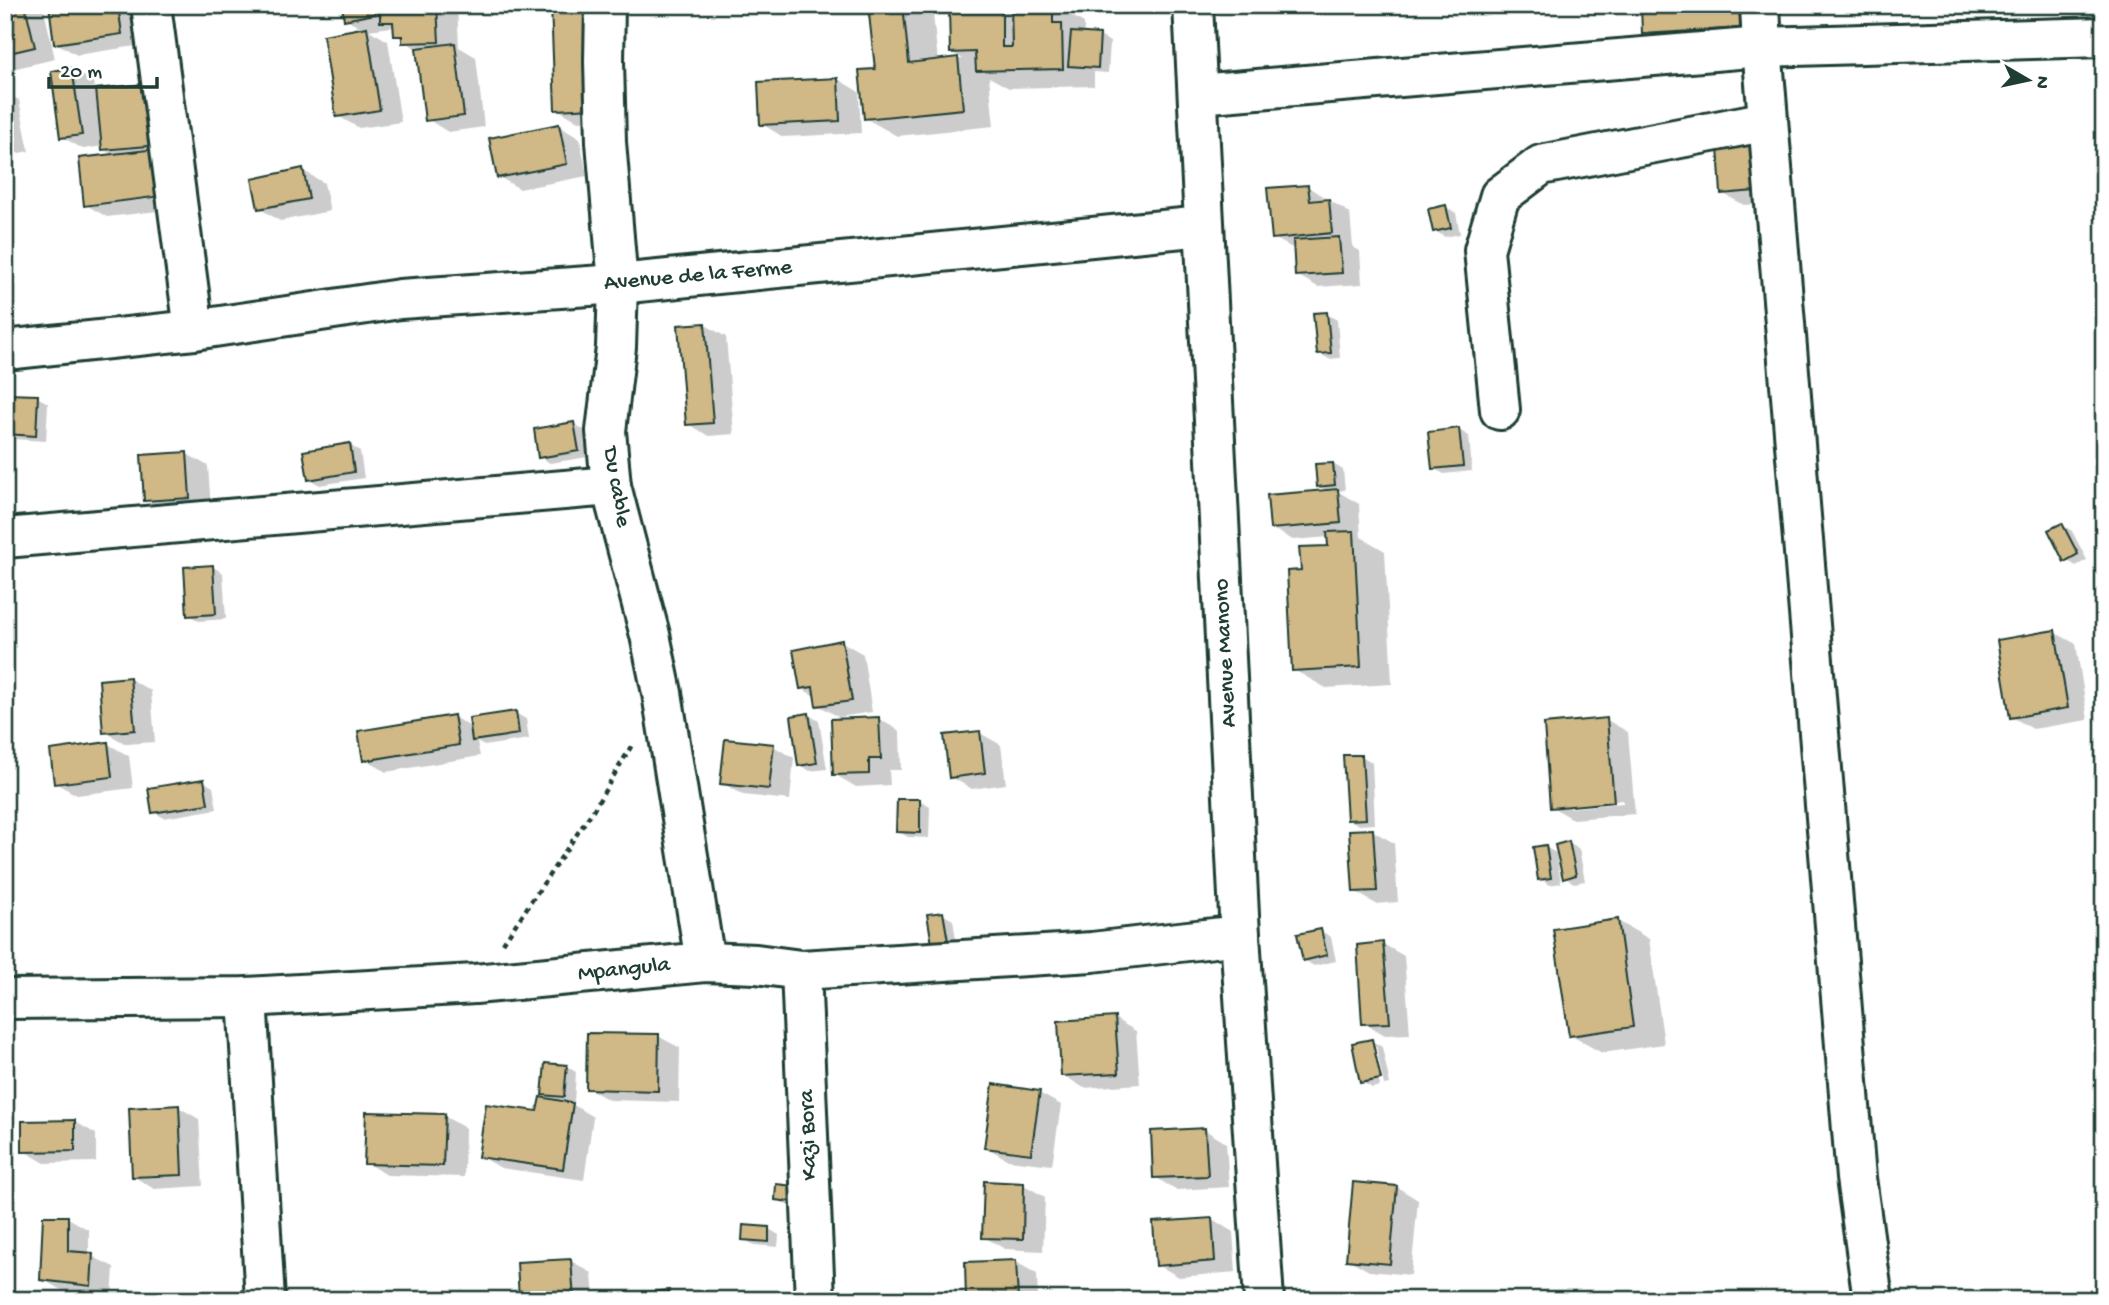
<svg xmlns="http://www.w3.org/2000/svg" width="2109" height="1305" viewBox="0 0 2109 1305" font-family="'Gochi Hand',sans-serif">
<rect width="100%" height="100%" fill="#fff"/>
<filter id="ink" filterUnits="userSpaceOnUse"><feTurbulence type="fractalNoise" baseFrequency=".0143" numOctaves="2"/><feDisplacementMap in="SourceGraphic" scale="14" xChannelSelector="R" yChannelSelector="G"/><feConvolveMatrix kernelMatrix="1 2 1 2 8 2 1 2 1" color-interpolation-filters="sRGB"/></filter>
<g filter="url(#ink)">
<g fill="#0003" fill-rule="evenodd">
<path d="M5,5h38l12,54 -43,10 -7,-4z"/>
<path d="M50,5h86l6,40 -65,10 -21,-12z"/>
<path d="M344,5h113l2,42 17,10 8,70 -36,5 -21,-13 -9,-69 -22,-15 -1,-6 -4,-2 -22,3 19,11 13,81 -42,6 -21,-12 27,-86 -20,-12z"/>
<path d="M552,5l64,114 -38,2 -21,-12z"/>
<path d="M870,5h62l6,56 25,-2 -11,-7 9,-45 -4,-2h19l1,2 99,-2v5h-14l22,13v12l16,1 10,6 -2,31 -14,-1v14l-85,2 -20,-11 5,49 -97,10 -32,-18 12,-48z"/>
<path d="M1642,5h139l3,45 -99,6 -41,-23z"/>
<path d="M72,69l21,13 2,8 59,-5 29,123 -76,9 -21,-12 29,-49 -12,-7v-3l-20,3 -21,-12z"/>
<path d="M838,79l21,13 2,41 -78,4 -21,-13z"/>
<path d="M5,93l14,7 10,51 -24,5v-14l12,-2v-4l-12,3z"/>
<path d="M559,126l21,13 7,37 -67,13 -21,-12z"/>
<path d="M1720,148l56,55 -32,2 -22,-12z"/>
<path d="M302,170l22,13 6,28 -50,10 -21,-13z"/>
<path d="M1308,187l42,26 3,34 7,4 2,33 -44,3 -21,-12 -1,-25 -22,-12z"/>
<path d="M1446,207l10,6 4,21 -15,3 -10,-6z"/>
<path d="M1327,314l10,6 3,38 -11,1 -11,-6z"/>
<path d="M704,324l22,13 8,97 -25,2 -21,-12z"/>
<path d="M5,395l32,2 11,6 -2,38 -33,-2 -8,-4z"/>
<path d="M574,424l10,6 4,27 -38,6 -10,-6z"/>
<path d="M1459,430l10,6 3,35 -28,3 -11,-6z"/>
<path d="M349,445l11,6 4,27 -44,7 -11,-6z"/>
<path d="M187,454l21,12 3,43 -44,3 -21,-12z"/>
<path d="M1333,464l10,6 2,20 -8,1 22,13 2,33 24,14 7,133 -66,4 -32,-18 8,-99 28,-24 -1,-10 -36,3 -22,-12 59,-36 -11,-6z"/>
<path d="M2062,525l10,6 15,29 -11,6 -10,-6z"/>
<path d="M213,567l10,6 3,46 -27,2 -10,-6z"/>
<path d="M2054,632l22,12 12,76 -55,9 -21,-12z"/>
<path d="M842,642l21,12 9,58 -33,5 -21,-12 -2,-8 -15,-9z"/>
<path d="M130,679l21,12 4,51 -29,2 -21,-12z"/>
<path d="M515,713l11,6 3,20 -45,7 -7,-4 3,14 -94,16 -21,-13 89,-42 18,11z"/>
<path d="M809,715l10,6 8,48 -17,2 -10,-6z"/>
<path d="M879,719l21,12 1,39h-12l1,15 -34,2 -22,-13z"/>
<path d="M1607,720l21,12 7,82 -62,5 -21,-12zM1623,800v3l-53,5v-4z"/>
<path d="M980,733l21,12 5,39 -34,5 -21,-12z"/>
<path d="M108,744l21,12 4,32 -56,7 -22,-12z"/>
<path d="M773,746l21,12 -4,42 -47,-5 -21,-12z"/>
<path d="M1361,756l11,6 3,62 -16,1 -11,-6z"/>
<path d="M203,781l10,6 4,22 -53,9 -10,-6z"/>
<path d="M920,801l10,6 -1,31 -21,-1 -10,-6z"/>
<path d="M1373,831l21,12 4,59 -22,2 -22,-13z"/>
<path d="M1569,843l10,6 6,32 -11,2 -10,-6z"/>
<path d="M1545,847l11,6 5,30 -11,2 -10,-6z"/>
<path d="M942,914l11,6 5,32 -13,2z"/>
<path d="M1618,921l31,18 15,105 -62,9 -32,-18z"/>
<path d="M1321,931l10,6 5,24 -22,5 -10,-6z"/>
<path d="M1383,944l21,12 6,78 -25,1 -21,-12z"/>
<path d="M1115,1019l21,12 4,53 -56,4 -21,-13z"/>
<path d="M658,1036l22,12 -1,54 -70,-2 -21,-12z"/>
<path d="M1372,1041l10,6 8,37 -6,1 -8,-39h-4l8,40 -8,2 -10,-6z"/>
<path d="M566,1066l10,6 -2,30 -7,-1 26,16 -9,63 -83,-12 -21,-12 76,-54 -12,-8z"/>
<path d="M1039,1093l22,12 -9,60 -44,-5 -22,-13z"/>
<path d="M178,1107l21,12 4,67 -49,3 -21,-13z"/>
<path d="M444,1116l21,12 -1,49 -77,-2 -21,-12z"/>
<path d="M74,1121l22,13v28l-51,1 -21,-12z"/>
<path d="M1205,1130l21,13 3,44 -53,3 -21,-13z"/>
<path d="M1355,1184l42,3 21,13 -7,75 -42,-4 -21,-12z"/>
<path d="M1024,1185l21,12 -2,54 -38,-2 -21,-12z"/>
<path d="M812,1194l-1,14 -24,-3 -11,-6z"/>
<path d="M68,1218l21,12v25l25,12 -2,31 -49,-7 -21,-12z"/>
<path d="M1212,1219l21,13 3,40 -57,5 -21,-12z"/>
<path d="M769,1229l10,6 -1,12 -24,-2 -10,-6z"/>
<path d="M571,1261l21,12 2,27h-74z"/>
<path d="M1016,1262l21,12 1,26h-70z"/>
<path d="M669,1292l13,8h-81z"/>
</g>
<g fill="#d0b887" stroke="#1f3d34" stroke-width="2">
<path d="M5,5h20l10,42 -30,7z"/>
<path d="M49,5h69l4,29 -68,10z"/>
<path d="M342,5h32l1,9 -31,6z"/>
<path d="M380,5h57l2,37 -37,1v-7h-8l-1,-14h-13z"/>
<path d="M551,5h40l4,103 -40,2z"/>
<path d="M868,5h35l6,58 49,-6 5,52 -99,10 -5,-49 16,-1z"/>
<path d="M1002,5v42h10l-1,-42h42v18h9l1,46 -87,2 -1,-19 -25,1 -1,-47z"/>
<path d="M1641,5h101l1,23 -101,6z"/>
<path d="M367,27l13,83 -44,7 -13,-82z"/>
<path d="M1071,32l29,2 -2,34 -30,-2z"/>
<path d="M455,43l9,73 -39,5 -9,-73z"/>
<path d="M72,68l10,67 -22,3 -9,-67z"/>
<path d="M838,78l2,43 -80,4 -2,-43z"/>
<path d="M154,83l6,62 -58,5 -6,-61z"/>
<path d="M559,124l8,40 -70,14 -8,-40z"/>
<path d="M1752,144l3,47 -34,3 -3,-47z"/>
<path d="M156,149l6,47 -78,10 -5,-48z"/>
<path d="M303,168l6,31 -51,10 -6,-30z"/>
<path d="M1308,185l2,16 19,-2 3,34 -60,6 -5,-51z"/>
<path d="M1446,205l5,23 -18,4 -5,-23z"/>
<path d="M1339,237l3,36 -47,3 -2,-36z"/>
<path d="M1327,312l4,41 -14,1 -4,-41z"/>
<path d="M705,323l8,100 -27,2 -8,-100z"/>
<path d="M5,394l33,1 -2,41 -31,-2z"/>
<path d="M574,422l5,29 -41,7 -4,-29z"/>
<path d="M1459,428l4,38 -31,3 -4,-37z"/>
<path d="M350,443l4,29 -46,8 -5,-29z"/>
<path d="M187,452l3,46 -46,3 -3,-46z"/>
<path d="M1333,463l2,22 -18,2 -2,-23z"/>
<path d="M1338,489l3,34 -71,6 -3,-34z"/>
<path d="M2062,523l16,31 -14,8 -16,-32z"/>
<path d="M1354,531l7,136 -69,4 -5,-100 14,-1 -2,-23 29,-1 -1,-14z"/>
<path d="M213,565l3,49 -29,2 -3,-49z"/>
<path d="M2055,630l13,78 -58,10 -13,-78z"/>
<path d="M842,640l10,61 -36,5 -3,-19 -13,2 -7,-39z"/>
<path d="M130,677l5,53 -32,3 -4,-53z"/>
<path d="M516,711l3,23 -47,7 -3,-23z"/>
<path d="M809,713l8,50 -19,3 -7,-50z"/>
<path d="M454,715l5,30 -96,16 -5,-30z"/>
<path d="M879,717l2,42h-12v15l-36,1 -2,-56z"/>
<path d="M1607,718l7,84 -64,6 -6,-84z"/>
<path d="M980,731l5,42 -36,5 -5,-43z"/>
<path d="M725,739l49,5 -5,45 -49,-5z"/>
<path d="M108,742l4,35 -58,7 -4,-34z"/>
<path d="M1343,755h19l4,64 -19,1z"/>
<path d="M204,779l4,25 -56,9 -4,-25z"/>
<path d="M897,799h23v34l-24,-1z"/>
<path d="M1373,829l4,62 -24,1 -4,-62z"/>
<path d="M1569,841l7,34 -13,4 -8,-34z"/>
<path d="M1546,845l5,33 -13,2 -5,-33z"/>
<path d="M943,912l6,35 -16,3 -6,-36z"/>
<path d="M1618,919l15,108 -64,9 -16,-107z"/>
<path d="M1321,929l6,26 -24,6 -6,-27z"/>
<path d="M1383,942l7,81 -28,1 -5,-79z"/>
<path d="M1115,1017l4,56 -58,3 -3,-55z"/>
<path d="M587,1033l72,1 -1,57 -72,-2z"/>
<path d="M1372,1039l9,40 -21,4 -8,-40z"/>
<path d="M545,1063l22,2 -3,32 -22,-2z"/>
<path d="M993,1084l47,7 -9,63 -47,-6z"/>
<path d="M540,1097l33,6 -10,66 -85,-12 8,-53 51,7z"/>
<path d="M179,1105l3,70 -50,2 -3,-69z"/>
<path d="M366,1112l79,2 -2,52 -79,-2z"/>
<path d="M75,1120v31l-53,1v-31z"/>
<path d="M1205,1128l3,48 -55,2 -2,-47z"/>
<path d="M984,1181l40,2 -1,56 -41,-1z"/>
<path d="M1353,1182l44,4 -7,78 -44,-4z"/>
<path d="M776,1184l27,3 -2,16 -26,-3z"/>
<path d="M43,1216h25v35l25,2 -2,33 -51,-6z"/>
<path d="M1212,1218l3,43 -59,5 -3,-44z"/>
<path d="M743,1225l26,2v15l-27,-2z"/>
<path d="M571,1259l3,41h-55l-2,-38z"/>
<path d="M1016,1260l2,40h-52l-1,-38z"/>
<path d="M669,1290l1,10h-71v-3z"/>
</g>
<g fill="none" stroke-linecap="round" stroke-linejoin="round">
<defs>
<g id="minor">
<path d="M151,5l43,325"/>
<path d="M605,5l-1,56 2,81 12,142 -2,63 -10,84 5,55 39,149 12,58 43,269"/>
<path d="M1193,5l47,930 24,365"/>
<path d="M1760,5l2,42 94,1131 17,122"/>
<path d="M1198,94l564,-47 342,-10"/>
<path d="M5,350l189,-20 206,-31 218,-15 585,-58"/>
<path d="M1500,410l-16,-160 16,-54 41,-31 227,-44"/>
<path d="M5,538l606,-52"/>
<path d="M801,970l14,330"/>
<path d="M247,997l18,303"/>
<path d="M5,999l242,-2 228,-13 230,-22 51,2 45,6 291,-18 148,-17"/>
</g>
</defs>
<use href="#minor" stroke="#1f3d34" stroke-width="44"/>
<path stroke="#1f3d34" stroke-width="4.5" stroke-dasharray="5 5" stroke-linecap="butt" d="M503,943l91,-134 38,-64"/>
<use href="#minor" stroke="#fff" stroke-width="38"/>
</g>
</g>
<g text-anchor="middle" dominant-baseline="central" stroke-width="7" stroke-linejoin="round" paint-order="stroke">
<g font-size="23" fill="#1f3d34" stroke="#fff">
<text transform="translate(698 276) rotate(-5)">Avenue de la Ferme</text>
<text transform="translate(616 487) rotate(80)">Du cable</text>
<text transform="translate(1226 653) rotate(-93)">Avenue Manono</text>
<text transform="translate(624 970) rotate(-6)">Mpangula</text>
<text transform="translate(809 1135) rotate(-92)">Kazi Bora</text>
</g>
</g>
<rect width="2109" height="1305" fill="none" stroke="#fff" stroke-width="28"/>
<rect x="14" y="14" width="2081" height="1277" fill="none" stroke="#1f3d34" stroke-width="2.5" filter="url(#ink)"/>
<g transform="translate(2028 80) rotate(99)" stroke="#ffffff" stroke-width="5" paint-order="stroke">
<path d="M0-5L12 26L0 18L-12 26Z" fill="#1f3d34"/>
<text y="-10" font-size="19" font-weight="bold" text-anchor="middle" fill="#1f3d34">N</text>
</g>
<path d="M49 77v10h108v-10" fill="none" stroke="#1f3d34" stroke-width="3.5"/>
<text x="60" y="77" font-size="21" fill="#1f3d34" stroke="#ffffff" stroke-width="5" paint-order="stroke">20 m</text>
</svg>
